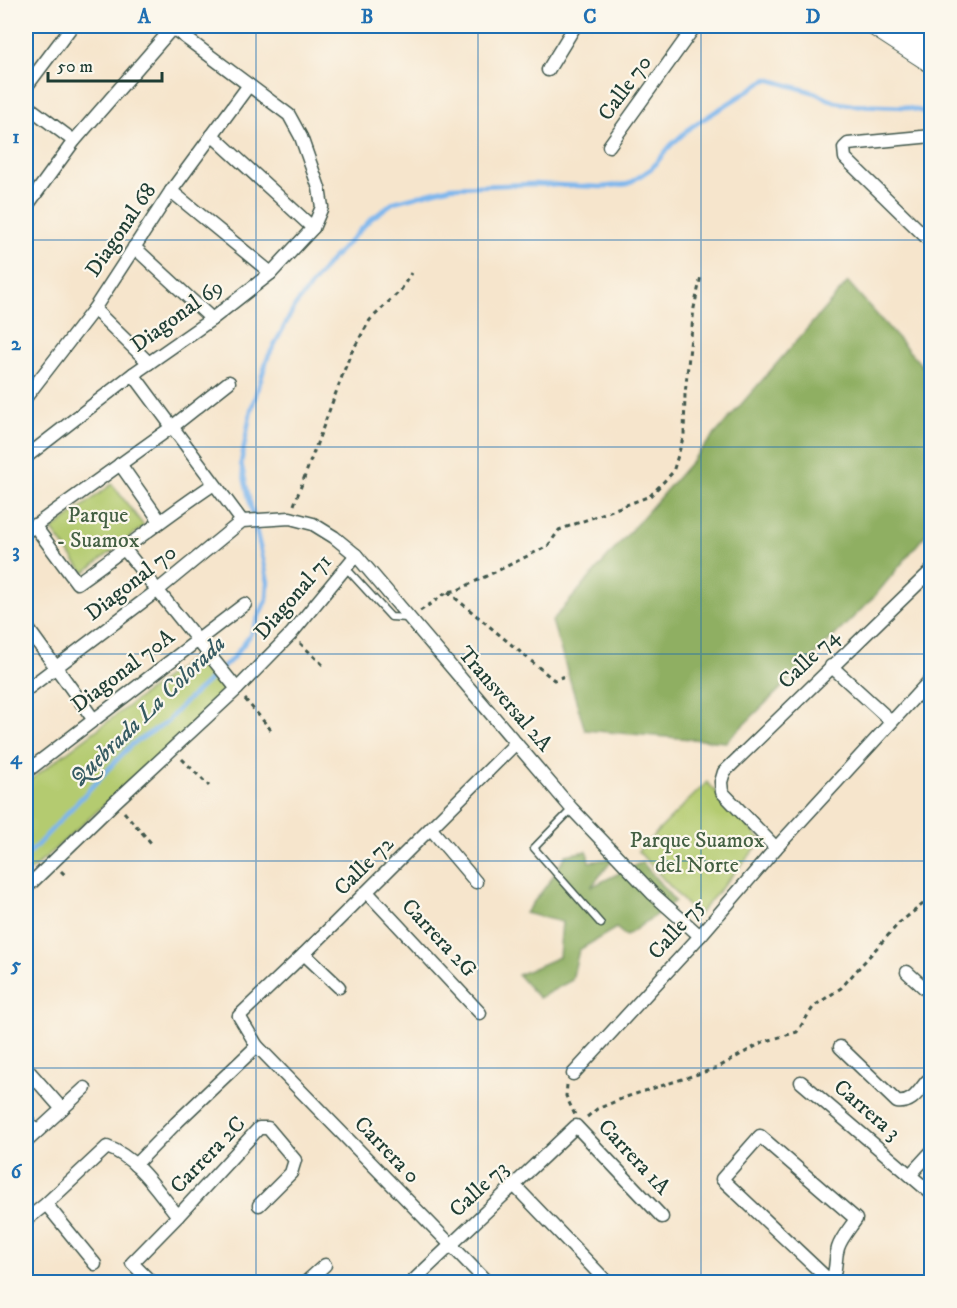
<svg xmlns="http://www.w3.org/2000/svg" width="957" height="1308" viewBox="0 0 957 1308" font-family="'IM FELL DW Pica',serif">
<rect width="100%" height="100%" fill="#fbf7ec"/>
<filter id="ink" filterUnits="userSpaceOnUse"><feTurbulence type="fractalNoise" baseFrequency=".0167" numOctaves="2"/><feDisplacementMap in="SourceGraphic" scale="12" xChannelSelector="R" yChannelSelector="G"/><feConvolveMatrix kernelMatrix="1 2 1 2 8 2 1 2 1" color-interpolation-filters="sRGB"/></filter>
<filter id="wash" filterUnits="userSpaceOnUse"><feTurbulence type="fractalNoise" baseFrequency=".008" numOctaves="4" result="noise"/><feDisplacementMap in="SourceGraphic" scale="24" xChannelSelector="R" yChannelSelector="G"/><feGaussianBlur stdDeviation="1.35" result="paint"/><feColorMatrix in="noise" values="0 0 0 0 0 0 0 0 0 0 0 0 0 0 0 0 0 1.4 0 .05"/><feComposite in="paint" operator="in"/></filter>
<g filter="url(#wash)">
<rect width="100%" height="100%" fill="#f6e5cc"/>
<g fill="#b4cb70" stroke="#6a8452" stroke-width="1.5">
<path d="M112,484l32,42 -60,47 -32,-43z"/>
<path d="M196,655l35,36 -205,184v-92z"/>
<path d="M707,782l55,59 -65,75 -59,-65z"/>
</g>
<g fill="#8faf62" stroke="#57764b" stroke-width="1.5">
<path d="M848,282l83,94v152l-57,69 -148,145 -141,-12 -33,-109z"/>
<path d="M587,851l2,11 25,-4 -23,29 51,-25 33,39 -49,35 -10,-8 -37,22 -7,30 -33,18 -21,-23 41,-18 3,-35 -37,-9 25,-32 16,-26z"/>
</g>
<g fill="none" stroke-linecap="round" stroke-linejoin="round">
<path stroke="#7cb6ed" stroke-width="4.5" d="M26,857l105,-112 36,-23 15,-17 50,-46 17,-22 18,-38 1,-17 -27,-119 10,-53 17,-53 27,-51 35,-45 41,-42 23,-17 57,-15 83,-3 67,3 27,-3 24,-16 19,-23 20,-18 76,-48 49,14 18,9 18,3 53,2 27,7"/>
</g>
</g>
<g filter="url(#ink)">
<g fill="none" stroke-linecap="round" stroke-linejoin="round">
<defs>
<g id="lane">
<path d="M346,568l45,49 16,1"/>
<path d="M572,809l-38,39 67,76"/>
</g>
<g id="street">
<path d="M548,70l27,-44"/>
<path d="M26,87l46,-61"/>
<path d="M26,105l48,36"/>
<path d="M212,135l101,93"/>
<path d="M932,136l-84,8 -4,4 1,10 87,85"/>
<path d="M609,146l86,-120"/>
<path d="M171,191l100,82"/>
<path d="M26,207l48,-66 100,-115"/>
<path d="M134,247l78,72"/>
<path d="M94,309l55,54"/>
<path d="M133,374l109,147"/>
<path d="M26,397l68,-88 77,-118 78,-106"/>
<path d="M26,457l107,-83 79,-55 59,-46 42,-45 9,-21 -3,-19 -18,-51 -12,-22 -119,-89"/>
<path d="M120,464l40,57"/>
<path d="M34,525l43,58c47,-33 90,-68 137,-99"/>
<path d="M26,532l146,-105 57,-45"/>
<path d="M125,550l112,139"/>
<path d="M26,626l68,94"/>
<path d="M831,666l60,55"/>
<path d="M26,690l132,-100 84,-69 48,-3 23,6 21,13 22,18 216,254 81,85 47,42"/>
<path d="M26,772l219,-168"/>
<path d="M431,829l45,53"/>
<path d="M776,848l-54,-56 -1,-10 3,-10 208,-202"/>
<path d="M26,888l89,-86 122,-113 54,-55 65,-79"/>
<path d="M367,892l113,121"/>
<path d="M304,954l35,33"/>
<path d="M907,972l25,23"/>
<path d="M840,1047l57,55c15,2 21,-10 30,-21"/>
<path d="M26,1068l36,41"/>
<path d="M573,1074l127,-138 76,-88 156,-170"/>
<path d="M801,1082l131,112"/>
<path d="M26,1119l10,13"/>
<path d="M26,1142l59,-54"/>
<path d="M135,1165l41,-42 81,-77"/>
<path d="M910,1175l22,-24"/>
<path d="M514,1185l93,97"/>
<path d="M46,1204l49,60"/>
<path d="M26,1220l20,-16 61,-57c31,11 51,45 71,69l81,-88h9l27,32 -4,13 -32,32"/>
<path d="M151,1282l-19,-19 46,-47"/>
<path d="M306,1282l19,-17"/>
<path d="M412,1282l164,-156 86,91"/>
<path d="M487,1282l-230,-236 -18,-30 65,-62 212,-211"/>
<path d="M830,1282h1c7,-15 3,-21 7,-34 3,-10 12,-20 18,-29l-96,-83 -38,43 109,103h1"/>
</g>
<g id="primary">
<path d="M875,26l57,37"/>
<path d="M904,26l28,19"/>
</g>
</defs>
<use href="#lane" stroke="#3f564b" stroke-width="9"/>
<use href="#street" stroke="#3f564b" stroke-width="15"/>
<use href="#primary" stroke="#3f564b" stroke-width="22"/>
<g stroke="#3f564b" stroke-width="3" stroke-dasharray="4.5 4.5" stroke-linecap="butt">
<path d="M294,505l56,-150 20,-35 31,-30 10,-17"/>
<path d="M448,592l106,88 14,-5"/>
<path d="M420,611l28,-19 10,-2 90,-44 11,-16 91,-34 23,-24 11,-37 1,-41 9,-86 7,-32"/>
<path d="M300,643l24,23"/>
<path d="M245,699l26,31"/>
<path d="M182,759l27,27"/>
<path d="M124,812l28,32"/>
<path d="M61,871l5,5"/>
<path d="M567,1085l-1,11 9,19"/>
<path d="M587,1117l10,-8 29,-12 91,-29 46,-26 34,-10 17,-26 27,-18 58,-65 33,-26"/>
</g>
<use href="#lane" stroke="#fff" stroke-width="6"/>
<use href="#street" stroke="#fff" stroke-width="12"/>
<use href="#primary" stroke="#fff" stroke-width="20"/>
</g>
</g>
<path fill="none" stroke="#1f6fb2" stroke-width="1.5" stroke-opacity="0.55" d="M256,26v1256M478,26v1256M701,26v1256M26,240h906M26,447h906M26,654h906M26,861h906M26,1068h906"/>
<g text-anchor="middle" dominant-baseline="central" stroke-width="4.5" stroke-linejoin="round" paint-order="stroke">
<g font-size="22" fill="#1f3d34" stroke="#fbf7ec">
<text transform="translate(625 88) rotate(-54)">Calle 70</text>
<text transform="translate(121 230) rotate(-56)">Diagonal 68</text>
<text transform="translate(177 316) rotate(-36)">Diagonal 69</text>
<text transform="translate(131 583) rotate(-38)">Diagonal 70</text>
<text transform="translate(293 597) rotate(-49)">Diagonal 71</text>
<text transform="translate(809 659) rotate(-44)">Calle 74</text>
<text transform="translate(123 671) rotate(-37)">Diagonal 70A</text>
<text transform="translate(505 699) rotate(49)">Transversal 2A</text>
<text transform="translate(364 866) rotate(-45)">Calle 72</text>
<text transform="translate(677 929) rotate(-48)">Calle 75</text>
<text transform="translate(439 938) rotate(47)">Carrera 2G</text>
<text transform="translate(867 1110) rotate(41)">Carrera 3</text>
<text transform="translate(387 1150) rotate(46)">Carrera 0</text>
<text transform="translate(208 1155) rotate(-46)">Carrera 2C</text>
<text transform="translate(634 1157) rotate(47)">Carrera 1A</text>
<text transform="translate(479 1189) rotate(-43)">Calle 73</text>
</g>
<g font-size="22" fill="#446043" stroke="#fbf7ec">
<text x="98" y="515">Parque<tspan x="98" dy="25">- Suamox</tspan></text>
<text x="697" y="840">Parque Suamox<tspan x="697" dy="25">del Norte</tspan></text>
</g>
<g font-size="24" font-style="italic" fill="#365b62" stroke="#fbf7ec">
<text transform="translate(148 711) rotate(-44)">Quebrada La Colorada</text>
</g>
</g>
<rect width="957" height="1308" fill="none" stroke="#fbf7ec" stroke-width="66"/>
<path d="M48 72v9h114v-9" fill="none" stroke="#1f3d34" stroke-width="3"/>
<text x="57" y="72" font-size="18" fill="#1f3d34" stroke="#fbf7ec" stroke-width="4.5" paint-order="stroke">50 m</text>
<rect x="33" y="33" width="891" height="1242" fill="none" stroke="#1f6fb2" stroke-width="2"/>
<g font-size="20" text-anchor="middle" font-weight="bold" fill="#1f6fb2">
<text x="144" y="23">A</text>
<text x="367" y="23">B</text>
<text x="590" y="23">C</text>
<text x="813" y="23">D</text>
<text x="16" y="143">1</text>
<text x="16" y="350">2</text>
<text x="16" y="557">3</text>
<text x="16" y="764">4</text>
<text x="16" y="971">5</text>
<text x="16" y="1178">6</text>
</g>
</svg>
